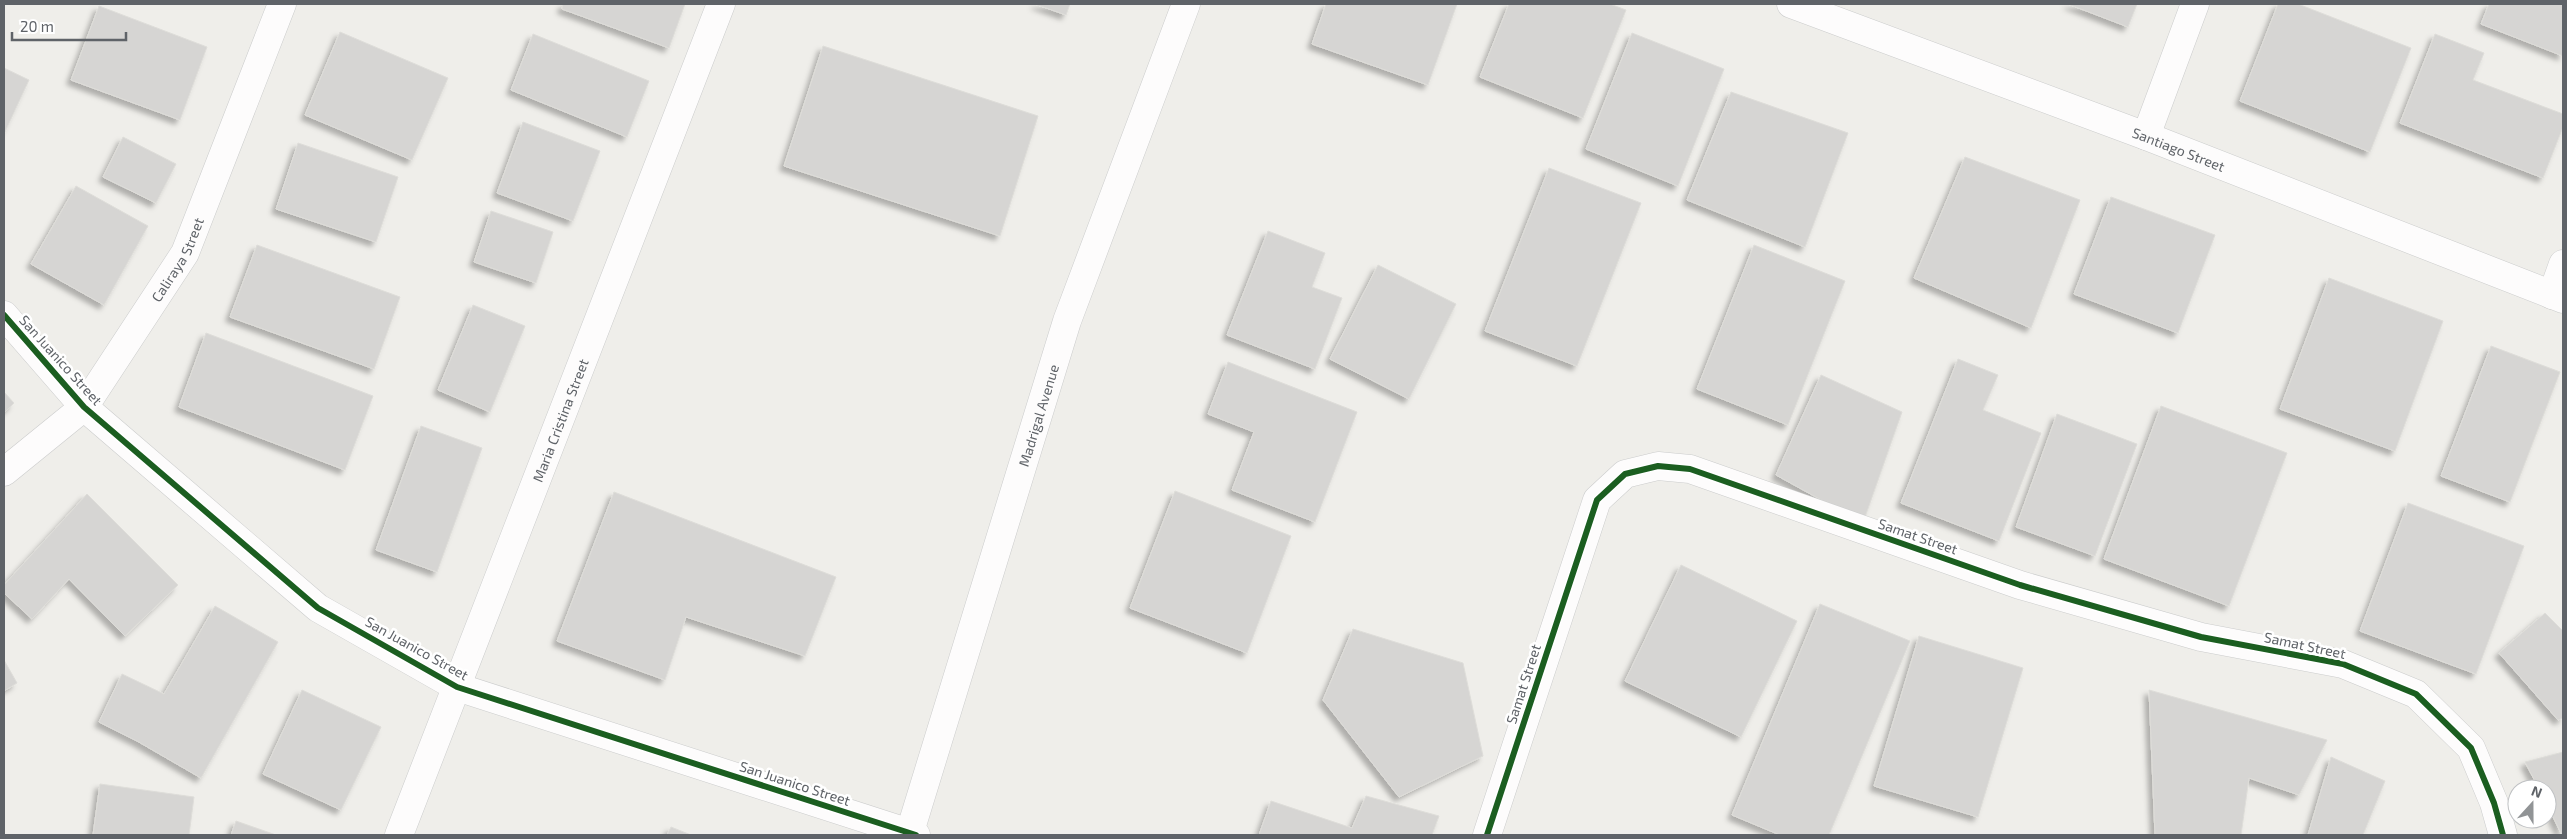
<svg xmlns="http://www.w3.org/2000/svg" width="2567" height="839" viewBox="0 0 2567 839" font-family="'Exo 2',sans-serif">
<defs>
<filter id="shadow"><feDropShadow dx="-4.5" dy="4.5" stdDeviation="2.5" flood-color="#0004"/></filter>
</defs>
<rect width="100%" height="100%" fill="#efeeea"/>
<g fill="#d6d5d3" stroke="#deddd9" filter="url(#shadow)">
<path d="M563,4h122l-16,44 -107,-39z"/>
<path d="M1035,4h35l-4,11z"/>
<path d="M1326,4h131l-29,81 -116,-41z"/>
<path d="M1509,4h101l16,6 -43,108 -103,-41z"/>
<path d="M2068,4h69l-9,23z"/>
<path d="M2278,4h20l113,44 -41,104 -130,-51z"/>
<path d="M2489,4h74v52l-82,-32z"/>
<path d="M99,6l108,41 -27,73 -109,-40z"/>
<path d="M340,32l108,46 -36,82 -107,-45z"/>
<path d="M1632,33l92,36 -46,117 -92,-37z"/>
<path d="M533,34l116,47 -22,56 -116,-47z"/>
<path d="M2435,34l49,19 -11,27 90,34v13l-20,51 -143,-55z"/>
<path d="M823,46l215,70 -38,120 -216,-70z"/>
<path d="M4,68l25,12 -25,54z"/>
<path d="M1731,92l117,41 -43,114 -118,-47z"/>
<path d="M523,122l77,29 -27,70 -76,-28z"/>
<path d="M123,137l53,27 -20,39 -53,-26z"/>
<path d="M298,143l100,34 -22,65 -100,-33z"/>
<path d="M1965,157l115,43 -49,128 -117,-50z"/>
<path d="M1549,168l92,35 -64,163 -92,-35z"/>
<path d="M76,186l72,40 -44,79 -73,-41z"/>
<path d="M2111,197l104,38 -37,98 -104,-39z"/>
<path d="M491,211l62,21 -17,51 -62,-21z"/>
<path d="M1268,231l57,22 -13,34 30,11 -27,71 -88,-34z"/>
<path d="M257,245l143,52 -26,72 -144,-52z"/>
<path d="M1754,245l91,36 -57,144 -91,-36z"/>
<path d="M1378,265l78,39 -47,95 -79,-40z"/>
<path d="M2329,278l114,43 -48,130 -115,-42z"/>
<path d="M473,305l52,21 -35,86 -52,-22z"/>
<path d="M206,333l167,63 -28,74 -166,-63z"/>
<path d="M2491,346l69,26 -50,130 -69,-26z"/>
<path d="M1958,359l40,16 -15,35 58,23 -42,108 -98,-38z"/>
<path d="M1228,362l129,50 -42,110 -83,-32 22,-58 -46,-18z"/>
<path d="M1821,375l81,37 -39,111 -87,-48z"/>
<path d="M4,392l10,11 -10,10z"/>
<path d="M2161,406l126,47 -58,153 -125,-47z"/>
<path d="M2057,414l80,30 -42,112 -79,-29z"/>
<path d="M421,426l61,22 -45,124 -61,-22z"/>
<path d="M1175,491l116,45 -44,117 -117,-45z"/>
<path d="M614,492l222,85 -31,79 -119,-39 -21,63 -108,-39z"/>
<path d="M87,494l91,91 -53,51 -56,-57 -37,40 -28,-26v-8z"/>
<path d="M2408,503l116,43 -48,128 -116,-43z"/>
<path d="M1681,565l116,56 -56,116 -116,-56z"/>
<path d="M1820,604l90,37 -81,194h-49l-48,-20z"/>
<path d="M215,606l63,36 -77,136 -64,-37 -38,-19 23,-48 42,20z"/>
<path d="M2545,613l18,18v87l-5,2 -59,-67z"/>
<path d="M1353,629l110,34 20,93 -84,41 -76,-97z"/>
<path d="M1919,636l104,32 -45,149 -104,-31z"/>
<path d="M4,660l13,23 -13,8z"/>
<path d="M302,690l79,37 -40,83 -78,-36z"/>
<path d="M2149,690l178,50 -28,55 -50,-17 -8,57h-86z"/>
<path d="M2563,752v83h-1l-15,-30v-16h-8l-14,-27z"/>
<path d="M2331,757l54,24 -22,54h-55z"/>
<path d="M100,784l94,13 -5,38h-96z"/>
<path d="M1366,796l73,20 -7,19h-173l12,-34 81,27z"/>
<path d="M236,821l40,14h-45z"/>
<path d="M671,827l20,8h-24z"/>
</g>
<g fill="none" stroke-linecap="round" stroke-linejoin="round">
<defs>
<g id="minor">
<path id="s1" d="M1791,4l355,132 417,163"/>
<path d="M2146,136l49,-132"/>
<path d="M2552,295l11,-31"/>
<path d="M4,315l80,92 234,201 139,79 459,148"/>
<path id="s2" d="M4,472l80,-65 101,-154 97,-249"/>
<path id="s3" d="M399,835l322,-831"/>
<path id="s4" d="M909,835l158,-514 119,-317"/>
<path d="M1487,835l110,-335 28,-26 33,-8 32,3 330,116 181,52 142,27 73,30 55,54 23,55 9,32"/>
</g>
</defs>
<use href="#minor" stroke="#cbcccc" stroke-width="29"/>
<use href="#minor" stroke="#fdfcfc" stroke-width="28"/>
<defs>
<g id="cycleway">
<path d="M4,315l80,92 234,201 139,79 459,148"/>
<path d="M1487,835l110,-335 28,-26 33,-8 32,3 330,116 181,52 142,27 73,30 55,54 23,55 9,32"/>
</g>
</defs>
<use href="#cycleway" stroke="#fff" stroke-width="9"/>
<use href="#cycleway" stroke="#1b5e20" stroke-width="6"/>
</g>
<g text-anchor="middle" dominant-baseline="central" stroke-width="5" stroke-linejoin="round" paint-order="stroke">
<g font-size="14" fill="#5f6368" stroke="#fff">
<text stroke="none"><textPath href="#s1" startOffset="414">Santiago Street</textPath></text>
<text stroke="none"><textPath href="#s2" startOffset="278">Caliraya Street</textPath></text>
<text transform="translate(61 360) rotate(48)">San Juanico Street</text>
<text stroke="none"><textPath href="#s4" startOffset="439">Madrigal Avenue</textPath></text>
<text stroke="none"><textPath href="#s3" startOffset="445">Maria Cristina Street</textPath></text>
<text transform="translate(1918 536) rotate(19)">Samat Street</text>
<text transform="translate(2305 645) rotate(12)">Samat Street</text>
<text transform="translate(417 648) rotate(29)">San Juanico Street</text>
<text transform="translate(1523 684) rotate(-72)">Samat Street</text>
<text transform="translate(795 783) rotate(18)">San Juanico Street</text>
</g>
</g>
<rect width="2567" height="839" fill="none" stroke="#5f6368" stroke-width="10"/>
<g transform="translate(2532 804) rotate(21)"><circle r="24" fill="#ffffff" stroke="#bfc1c3"/>
<path d="M0-4L9 19L0 12L-9 19Z" fill="#919496"/>
<text y="-8" font-size="14" font-weight="bold" text-anchor="middle" fill="#5f6368">N</text>
</g>
<path d="M12 32v8h114v-8" fill="none" stroke="#5f6368" stroke-width="2.5"/>
<text x="20" y="32" font-size="15" fill="#5f6368" stroke="#ffffff" stroke-width="4" paint-order="stroke">20 m</text>
</svg>
